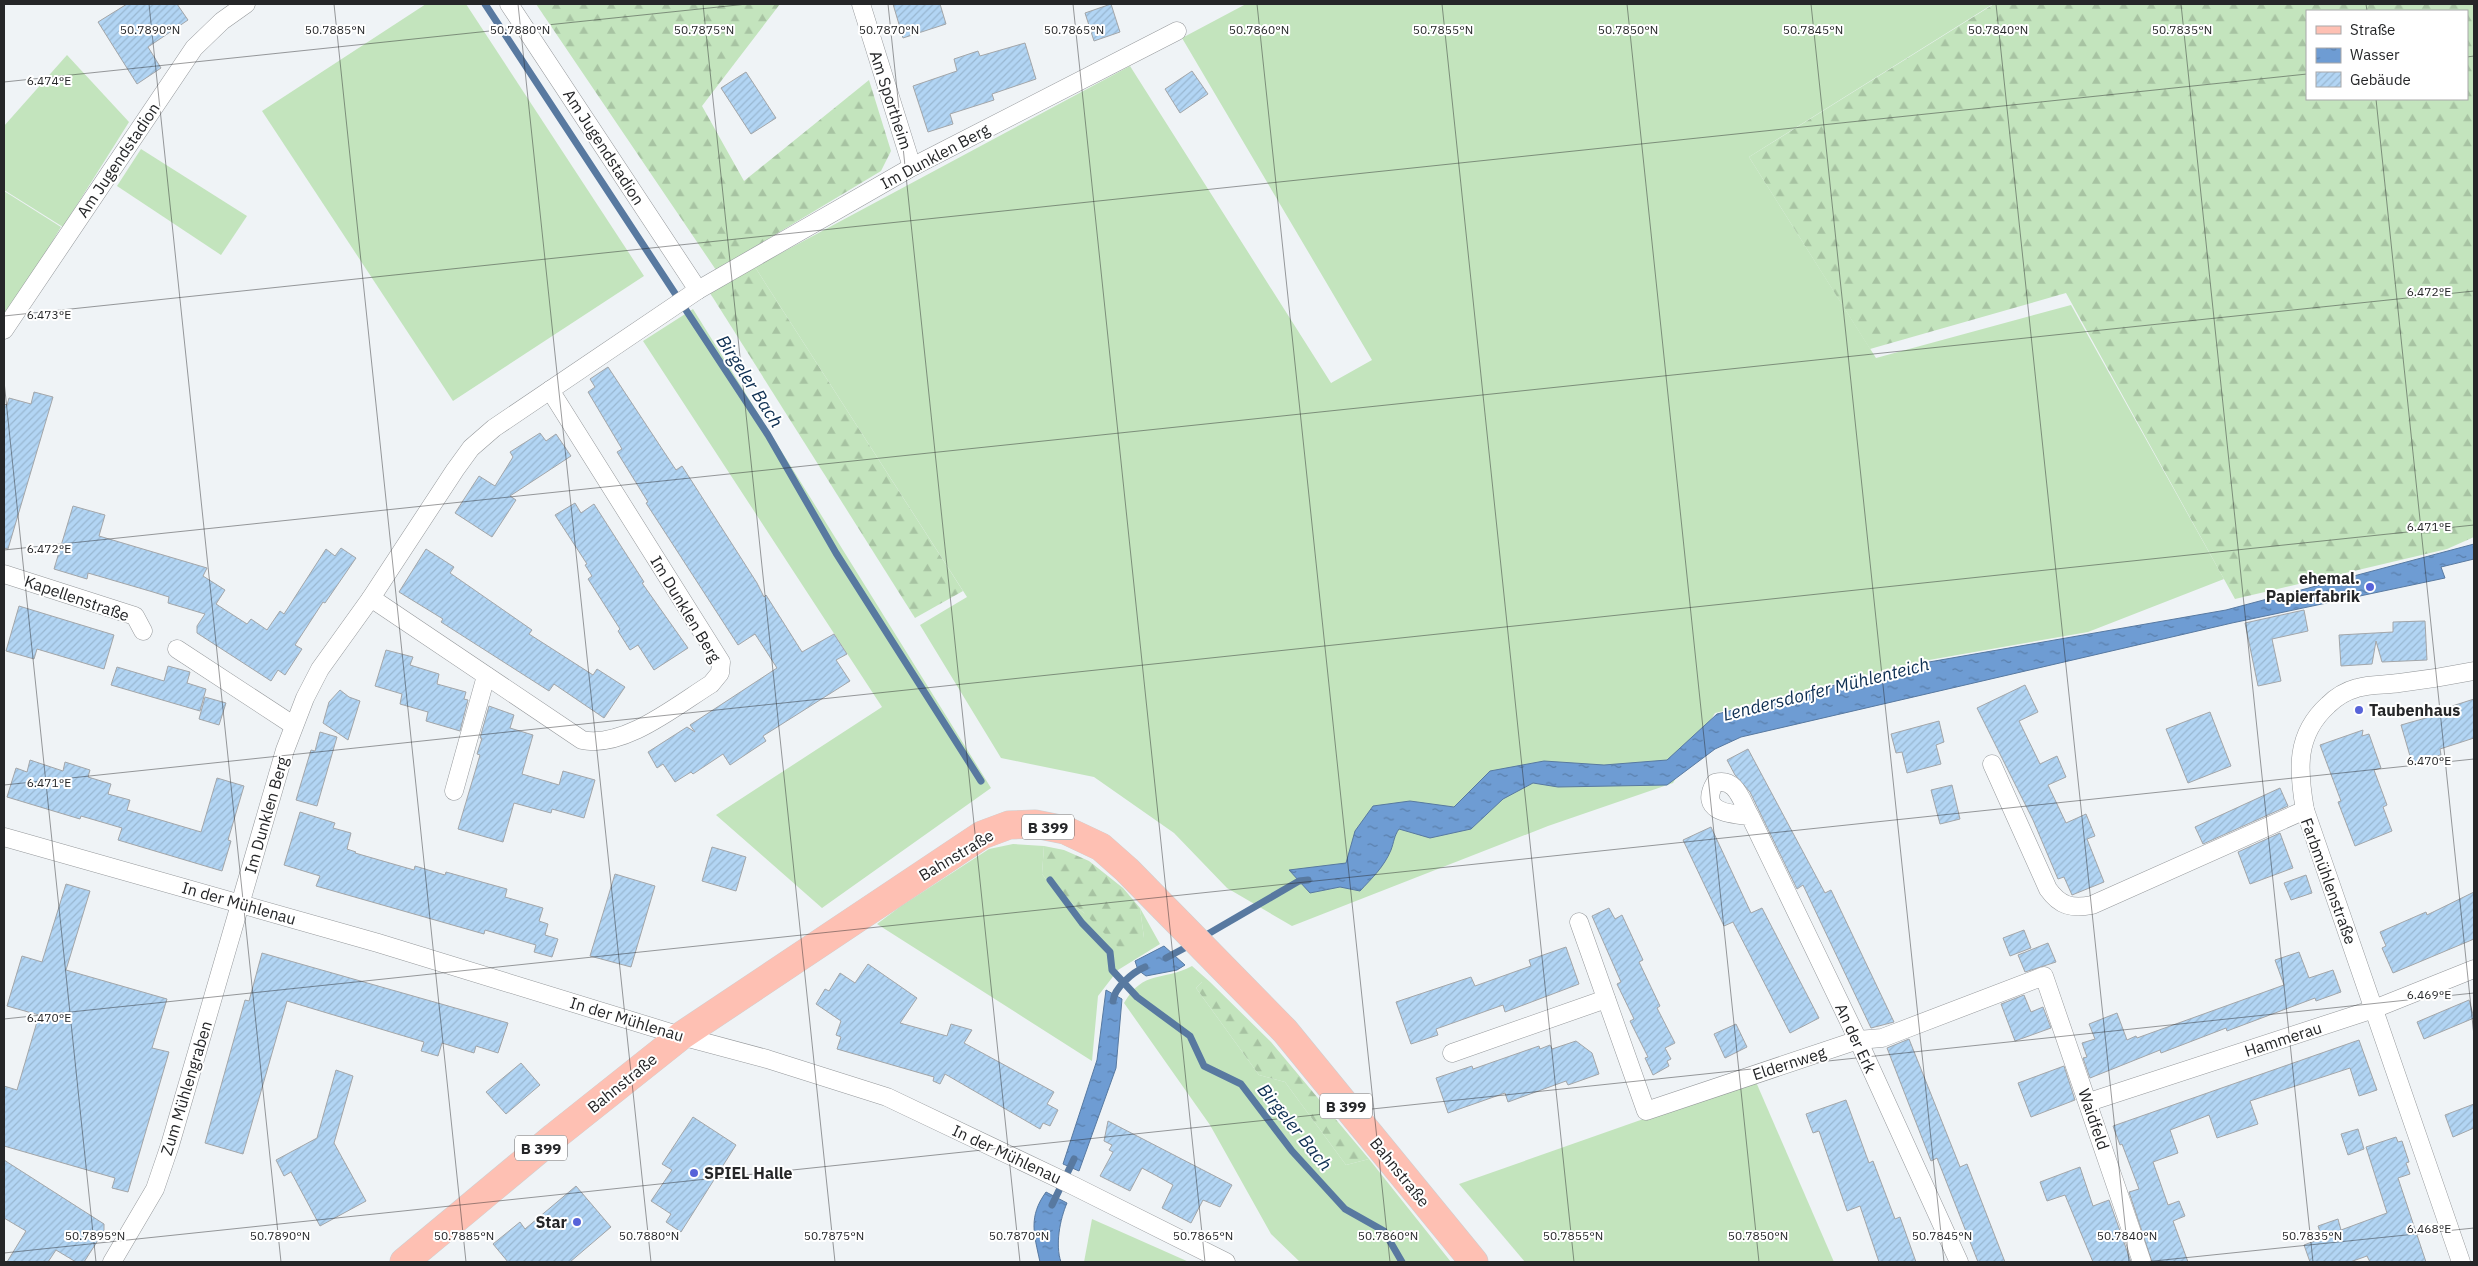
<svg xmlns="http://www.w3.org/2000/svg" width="2478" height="1266" viewBox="0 0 2478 1266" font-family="'IBM Plex Sans',sans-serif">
<defs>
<pattern id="forest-firs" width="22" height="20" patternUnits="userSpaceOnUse" patternTransform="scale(1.25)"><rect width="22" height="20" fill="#c3e4bd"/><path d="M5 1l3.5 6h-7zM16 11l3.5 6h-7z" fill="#a7c3a2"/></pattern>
<pattern id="water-ripples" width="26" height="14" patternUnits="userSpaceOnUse" patternTransform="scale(1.25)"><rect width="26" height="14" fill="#6e9cd3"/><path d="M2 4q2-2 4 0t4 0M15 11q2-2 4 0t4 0" fill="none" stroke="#5a7fab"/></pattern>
<pattern id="building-hatch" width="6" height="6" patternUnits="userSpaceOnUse" patternTransform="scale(1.25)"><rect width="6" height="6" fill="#b2d5f4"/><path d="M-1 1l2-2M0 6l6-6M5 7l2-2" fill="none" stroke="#99b7d1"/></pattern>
</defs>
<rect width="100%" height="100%" fill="#eff3f6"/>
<g fill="#c3e4bd">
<path d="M426,4h40l178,272 -191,125 -191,-290z"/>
<path d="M1246,4h747l-244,153 127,201 195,-53 153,274 -136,53 -159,28 -214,53 -42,70 -125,43 -256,100 -65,-38 -53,-55 -80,-56 -93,-19 -81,-133 47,-28 -212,-330 375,-201 201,317 41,-23 -190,-322z"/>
<path d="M67,55l62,67 -66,105 -59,-37v-64z"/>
<path d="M141,149l106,67 -26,39 -104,-69z"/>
<path d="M4,191l57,36 -57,95z"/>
<path d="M693,309l298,479 -169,120 -106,-93 166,-108 -239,-366z"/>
<path d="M1013,844l31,2 -2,28 9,12 33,27 60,25 -4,-30 20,36 -42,26 -20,26 -6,65 -215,-137 24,-18 88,-57z"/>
<path d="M1192,966l18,16h-8l-6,6 63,87 26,7 61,83 23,-6 82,103h-151l-29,-28 -61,-109 -86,-122c20,-34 38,-21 68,-37z"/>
<path d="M1756,1082l78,180h-309l-66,-78 193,-68z"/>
<path d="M1092,1219l97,43h-105z"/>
</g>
<g fill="url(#forest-firs)" fill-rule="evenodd">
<path d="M536,4h244l-78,102 42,75 125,-101 22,71 -10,20 -165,99z"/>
<path d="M1994,4h480v533l-27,12 -212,50 -169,-306 -196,56 -121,-192zM2307,11h160v88h-160z"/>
<path d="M755,267l208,324 -48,27 -205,-325z"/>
<path d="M1044,846l20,4 25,11 34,27 17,20 4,30 -21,14 -39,-39 -33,-27 -9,-12z"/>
<path d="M1202,982h8l61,60 98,117 -23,6 -61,-83 -26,-7 -63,-87z"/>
</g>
<g fill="url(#water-ripples)" stroke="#5879a0">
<path d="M2474,544v15l-33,8 4,11 -213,45 -491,114 -26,12 -48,36 -109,2 -25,-4 -30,16 -32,30 -41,9 -31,-9c-5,7 -5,13 -8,21 -7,17 -19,28 -31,41l-20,-4 -30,6 -21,-23 57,-7 9,-32 18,-25 37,-5 44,6 36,-36 54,-10 60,4 63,-5 50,-46 212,-52 297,-52z"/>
<path d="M1164,946l21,19 -8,5 -31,6 -8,-6 -3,-9z"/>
<path d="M1106,990l16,9 -6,69 -37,103 -16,-7 34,-104z"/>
<path d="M1046,1192l21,11c-7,16 -12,42 -6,59h-21c-6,-28 -12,-45 6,-70z"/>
</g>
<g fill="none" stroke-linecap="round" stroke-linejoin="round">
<g stroke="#5879a0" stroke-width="7">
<path d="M485,4l283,431 68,118 145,228"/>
<path d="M1050,880l32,43 28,29 2,18 25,27 53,39 14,30 37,18 51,67 53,58 39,22 18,31"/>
<path d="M1201,938l98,-57 9,-1"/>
<path d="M1166,958l26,-14"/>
<path d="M1113,1001c1,-13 20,-29 32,-34"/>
<path d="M1052,1205l22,-46"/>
</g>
</g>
<g fill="url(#building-hatch)" stroke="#a3a6a9">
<path d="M127,4h50l11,16 -40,27 13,21 -24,16 -39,-62z"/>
<path d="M893,4h47l6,20 -43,14z"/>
<path d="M1111,4l9,28 -26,9 -9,-28z"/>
<path d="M1025,43l11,36 -44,15 2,6 -44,14 3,10 -25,8 -15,-46 44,-15 -3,-12 24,-8 2,5z"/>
<path d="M1192,71l16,23 -28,19 -15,-24z"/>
<path d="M746,72l30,46 -25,16 -30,-46z"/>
<path d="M608,367l68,103 6,-4 75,117 7,14 2,-2 36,57 32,-18 13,20 -11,6 14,21 -87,55 3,5 -36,24 -7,-11 -30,20 -2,-2 -16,10 -12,-18 -6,4 -9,-16 39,-25 8,5 -5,-7 87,-57 -22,-34 -17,11 -92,-142 2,-1 -31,-50 5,-3 -34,-57 7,-5 -5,-8z"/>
<path d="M34,392l19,5 -45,152 -4,-1v-144l3,1 2,-7 22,6z"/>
<path d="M540,433l6,8 10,-7 15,22 -61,40 6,4 -24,37 -37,-24 24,-37 16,10 18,-29 -3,-5z"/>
<path d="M575,503l6,10 13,-9 50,78 -2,1 46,65 -34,22 -16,-25 -8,5 -12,-19 2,-2 -32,-50 4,-3 -7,-11 2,-1 -32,-49z"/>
<path d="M73,506l32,9 -6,21 108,32 -4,8 22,14 -9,14 31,20 4,-5 16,11 13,-19 4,3 42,-65 9,7 6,-8 15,10 -31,45 -2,-1 -28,43 7,4 -17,26 -7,-5 -7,11 -74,-48v-7l8,-12 -37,-11 1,-6 -16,-5 -65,-19 -1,6 -33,-10z"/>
<path d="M426,549l28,18 -4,6 82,57 -3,4 64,41 4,-6 28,18 -21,31 -50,-34 -5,7 -108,-69 2,-3 -44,-27z"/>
<path d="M19,606l95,29 -10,34 -67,-20 -3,10 -28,-8z"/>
<path d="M2304,610l4,21 -36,8 9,42 -23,5 -13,-63z"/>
<path d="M2425,621l2,39 -45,2 -6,-21 -4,23 -31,2 -2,-31 54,-3v-10z"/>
<path d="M386,650l27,7 -3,8 29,9 -2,10 29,8 -2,7 4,1 -8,31 -34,-10 2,-9 -28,-8 2,-10 -27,-8z"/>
<path d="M168,666l22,6 -3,11 19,6 -6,22 -89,-26 6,-18 47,14z"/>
<path d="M2025,685l13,27 -19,9 21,43 17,-8 9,21 -18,8 18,38 20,-9 9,22 -8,3 17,43 -32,13 -8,-18 -6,2 -25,-59 -56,-112z"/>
<path d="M340,690l9,7 11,4 -12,39 -25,-17 6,-21z"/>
<path d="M205,697l21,6 -7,22 -20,-6z"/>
<path d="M2474,699v39l-34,11 1,6 -29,8 -11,-38 46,-13 -1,-4z"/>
<path d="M489,706l25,9 -4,13 23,7 -11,39 37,11 4,-14 32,9 -11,38 -32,-9 -1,4 -37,-10 -11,39 -45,-13 22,-74 -3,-1 5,-16h-2z"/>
<path d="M2210,712l21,54 -43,17 -22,-54z"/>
<path d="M1939,721l5,21 -8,3 5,19 -34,9 -5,-21 -6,1 -5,-19z"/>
<path d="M2363,730l-1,6 7,-2 12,34 -7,2 13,35 -4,2 9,24 -37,15 -17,-44 3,-1 -21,-56z"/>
<path d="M320,732l17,5 -20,69 -21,-6 15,-50 4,1z"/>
<path d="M1748,749l77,144 6,-3 63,132 -23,6 -68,-143 -6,4 -47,-97 -15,-17 -8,-15z"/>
<path d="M30,760l33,11 2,-9 25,8 -2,7 23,7 -3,10 22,6 -3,10 74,22 16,-54 27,8 -16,54 3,1 -9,30 -104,-31 4,-12 -41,-12 -1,3 -73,-22 9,-29 11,4z"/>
<path d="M1952,785l8,34 -20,5 -9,-34z"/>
<path d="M2280,788l8,18 -85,38 -8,-17z"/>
<path d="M300,812l35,11 -2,5 18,5 -4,16 9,3 -1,1 59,17 1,-4 30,9 1,-3 61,17 -2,8 38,11 -4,13 9,3 -3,11 13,4 -6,18 -18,-5 2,-7 -51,-15 -1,4 -168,-48 4,-10 -36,-11z"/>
<path d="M1711,827l40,86 11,-5 57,110 -29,15 -57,-111 -9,4 -41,-86z"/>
<path d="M2280,833l13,35 -43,16 -12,-32z"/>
<path d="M712,847l34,10 -10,34 -34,-10z"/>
<path d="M615,874l40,12 -24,81 -41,-11z"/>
<path d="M2306,875l6,18 -21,7 -7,-17z"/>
<path d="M66,884l24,7 -24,79 101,29 -15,49 17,4 -41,140 -16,-4 3,-10 -111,-32v-60l13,4 22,-75 -32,-9 15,-50 20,6z"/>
<path d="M2474,892v47l-81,34 -11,-25 4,-2 -6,-14 46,-20 1,3z"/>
<path d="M1609,908l6,11 7,-4 21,45 -4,2 21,44 -3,2 18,35 -10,5 6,11 -4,2 2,5 -16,9 -8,-17 3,-1 -18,-36 4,-2 -17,-35 4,-2 -29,-66z"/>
<path d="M2024,930l7,18 -21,8 -7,-18z"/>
<path d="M2048,943l8,19 -31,10 -7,-17z"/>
<path d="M1566,947l13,37 -74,28 -2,-7 -67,24 2,6 -27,9 -15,-42 75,-25 4,9 56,-20 -2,-6z"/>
<path d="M2299,952l10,26 24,-8 8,22 -25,9 -1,-3 -88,33 -1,-3 -65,25 -1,-3 -70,28 -7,-20 4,-1 -5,-14 13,-4 -6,-15 28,-11 10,27 9,-4 1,2 147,-53 -9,-25z"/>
<path d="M262,953l246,70 -10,30 -22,-7 -2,7 -32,-10 -4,13 -17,-5 3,-9 -137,-41 -44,153 -38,-11 40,-143 4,1z"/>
<path d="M868,964l49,34 -17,25 47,13 4,-12 21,6 -8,13 90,49 -7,12 11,6 -8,16 -7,-3 -3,6 -95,-55 -5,10 -7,-3 1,-4 -97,-28 4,-12 -5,-2 5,-14 -25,-17 9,-15 4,2 11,-18 15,10z"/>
<path d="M2024,995l7,17 12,-5 8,21 -36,13 -14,-37z"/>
<path d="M2469,1000l5,18 -50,21 -7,-17z"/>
<path d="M1736,1024l11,23 -22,11 -11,-24z"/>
<path d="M1909,1039l51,128 7,-3 38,98h-27l-41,-104 -6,3 -44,-113z"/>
<path d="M2359,1040l18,50 -18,6 -9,-28 -100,33 8,23 -41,14 -8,-23 -39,15 8,23 -25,9 15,43 11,-4 6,15 -12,5 15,41h-36l-23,-70 10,-3 -17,-45 -2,1 -7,-19z"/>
<path d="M1576,1041l16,12 7,21 -31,11 -2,-4 -58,21 -3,-9 -57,20 -12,-35 36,-12 1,3 66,-23 1,3 10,-4 2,4z"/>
<path d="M521,1063l19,22 -34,29 -20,-22z"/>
<path d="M2064,1066l11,34 -44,17 -13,-34z"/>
<path d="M336,1070l17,6 -19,67 32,58 -46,25 -29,-54 -7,4 -8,-16 41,-22z"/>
<path d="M1846,1100l23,63 4,-2 22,58 5,-2 16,45h-37l-19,-56 -13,5 -28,-80 -6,2 -7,-19z"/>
<path d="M2474,1104v24l-21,9 -8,-22z"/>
<path d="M693,1117l43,28 -55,87 -15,-10 5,-8 -20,-13 21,-31 -10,-6z"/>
<path d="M1108,1121l124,64 -12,22 -17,-7 -12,23 -29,-15 11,-23 -16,-9 -15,-8 -12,23 -30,-15 13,-24 -4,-2 3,-5 -8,-4z"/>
<path d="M2358,1129l6,20 -16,6 -7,-21z"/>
<path d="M2396,1137l2,5 4,-1 7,21 -3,1 4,11 -12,4 28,84h-56l-3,-6 -17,6h-40l-6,-17 18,-7 -4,-12 20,-7 3,11 46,-17 -21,-66z"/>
<path d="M4,1160l100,64v7l-20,31h-8l-20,-12 -8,12h-41l19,-31 -22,-13z"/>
<path d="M2080,1167l13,39 16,-6 22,62h-38l-28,-67 -18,6 -7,-19z"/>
<path d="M576,1186l35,41 -41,35h-62l-15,-18 27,-22 5,7z"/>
</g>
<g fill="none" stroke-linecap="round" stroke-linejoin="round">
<defs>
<g id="minor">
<path d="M509,4l189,286"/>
<path d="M861,4l51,163"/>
<path d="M4,330l190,-282 28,-27 24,-17"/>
<path d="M4,574l131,42 8,15"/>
<path d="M371,598l211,142c42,9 95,-35 129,-56l9,-11 1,-11 -171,-272"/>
<path d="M177,649l116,76"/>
<path d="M1992,764l56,125c12,17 24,20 44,16l213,-95"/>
<path d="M454,791l32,-115"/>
<path d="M1750,816c-20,-2 -52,-4 -35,-33 21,-6 26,17 35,33l108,224 101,222"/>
<path d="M4,837l374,106 303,93 86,23 120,38 187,89 152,76"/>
<path d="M1579,922l67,189 212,-71 24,-2 162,-62 98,286"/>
<path d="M1452,1053l154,-54"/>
<path d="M2089,1102l285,-93 100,-40"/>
<path d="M112,1262l43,-73 15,-44 115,-395 20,-52 15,-29 51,-71 84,-128 16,-22 23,-20 204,-138 214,-123 265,-136"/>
<path d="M2461,1262l-156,-452c-7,-40 -10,-75 23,-105 8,-8 18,-14 29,-17 13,-4 28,-3 42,-5 25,-3 50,-7 75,-12"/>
</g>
<path id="primary" d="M404,1262l150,-125 127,-101 301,-201 27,-10 26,-1 30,6 36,17 26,23 158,161 189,231"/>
</defs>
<use href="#minor" stroke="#95989b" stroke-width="19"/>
<use href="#primary" stroke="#cfcfd0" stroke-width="29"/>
<use href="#minor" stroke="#fff" stroke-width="18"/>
<use href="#primary" stroke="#fec0b3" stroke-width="28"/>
</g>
<path fill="none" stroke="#252628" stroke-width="1" stroke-opacity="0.45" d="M149,4l132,1258M334,4l132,1258M518,4l133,1258M703,4l132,1258M888,4l132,1258M1073,4l132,1258M1257,4l133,1258M1442,4l132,1258M1627,4l132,1258M1811,4l133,1258M1996,4l133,1258M2181,4l132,1258M2366,4l1,7M2467,57l7,-1M4,82l743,-78M2376,99l98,937M4,316l2303,-242M4,381l92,881M4,550l2470,-259M4,785l2470,-260M4,1019l2470,-260M4,1253l2470,-260M2144,1262l330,-34"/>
<g fill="#5763d9" stroke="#fff" stroke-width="2">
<circle cx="2370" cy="587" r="5"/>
<circle cx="2359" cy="710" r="5"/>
<circle cx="694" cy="1173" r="5"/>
<circle cx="577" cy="1222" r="5"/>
</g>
<g text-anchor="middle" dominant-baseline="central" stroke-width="4" stroke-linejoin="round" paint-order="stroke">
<g fill="#fff" stroke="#666768" stroke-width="1">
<rect x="1022" y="814.5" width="52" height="25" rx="4"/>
<rect x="1320" y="1093.5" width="52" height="25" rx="4"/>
<rect x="515" y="1135.5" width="52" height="25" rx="4"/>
</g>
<g font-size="15" font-weight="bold" fill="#252628">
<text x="1048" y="827">B 399</text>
<text x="1346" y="1106">B 399</text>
<text x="541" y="1148">B 399</text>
</g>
<g font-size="16" fill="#252628" stroke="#fff">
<text transform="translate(891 100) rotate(72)">Am Sportheim</text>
<text transform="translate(604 147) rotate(57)">Am Jugendstadion</text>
<text transform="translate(935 156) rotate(-28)">Im Dunklen Berg</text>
<text transform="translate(118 160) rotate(-56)">Am Jugendstadion</text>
<text transform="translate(77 598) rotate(19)">Kapellenstraße</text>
<text transform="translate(686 609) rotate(59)">Im Dunklen Berg</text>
<text transform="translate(266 815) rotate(-74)">Im Dunklen Berg</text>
<text transform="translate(956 855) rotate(-31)">Bahnstraße</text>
<text transform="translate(2329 881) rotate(70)">Farbmühlenstraße</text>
<text transform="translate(239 903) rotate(16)">In der Mühlenau</text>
<text transform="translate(627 1019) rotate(17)">In der Mühlenau</text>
<text transform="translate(1856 1038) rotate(65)">An der Erk</text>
<text transform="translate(2283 1039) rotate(-18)">Hammerau</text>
<text transform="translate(1789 1063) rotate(-18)">Eldernweg</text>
<text transform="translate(622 1083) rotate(-39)">Bahnstraße</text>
<text transform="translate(186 1088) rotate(-73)">Zum Mühlengraben</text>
<text transform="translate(2094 1119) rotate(71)">Waidfeld</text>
<text transform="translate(1007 1154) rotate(25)">In der Mühlenau</text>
<text transform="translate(1400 1172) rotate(51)">Bahnstraße</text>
</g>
<g font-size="16" font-weight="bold" fill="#252628" stroke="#fff" text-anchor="end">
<text x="2360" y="578">ehemal.<tspan x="2360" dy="18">Papierfabrik</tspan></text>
<text x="2369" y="710" text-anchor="start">Taubenhaus</text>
<text x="704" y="1173" text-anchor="start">SPIEL Halle</text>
<text x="567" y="1222">Star</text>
</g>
<g font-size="18" font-style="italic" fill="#0e2f52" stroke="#fff">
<text transform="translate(750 381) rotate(57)">Birgeler Bach</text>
<text transform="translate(1826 689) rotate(-14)">Lendersdorfer Mühlenteich</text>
<text transform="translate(1295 1127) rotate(51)">Birgeler Bach</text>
</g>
</g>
<g font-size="12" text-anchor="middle" fill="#252628" stroke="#fff" stroke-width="4" stroke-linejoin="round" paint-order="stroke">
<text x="150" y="34">50.7890°N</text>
<text x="335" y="34">50.7885°N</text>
<text x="520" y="34">50.7880°N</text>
<text x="704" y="34">50.7875°N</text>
<text x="889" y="34">50.7870°N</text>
<text x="1074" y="34">50.7865°N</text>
<text x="1259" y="34">50.7860°N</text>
<text x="1443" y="34">50.7855°N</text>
<text x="1628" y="34">50.7850°N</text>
<text x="1813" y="34">50.7845°N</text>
<text x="1998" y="34">50.7840°N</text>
<text x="2182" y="34">50.7835°N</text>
<text x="49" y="85">6.474°E</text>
<text x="2429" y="296">6.472°E</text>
<text x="49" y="319">6.473°E</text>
<text x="2429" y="531">6.471°E</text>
<text x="49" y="553">6.472°E</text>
<text x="2429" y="765">6.470°E</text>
<text x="49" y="787">6.471°E</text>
<text x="2429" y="999">6.469°E</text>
<text x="49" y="1022">6.470°E</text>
<text x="2429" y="1233">6.468°E</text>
<text x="95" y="1240">50.7895°N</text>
<text x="280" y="1240">50.7890°N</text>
<text x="464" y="1240">50.7885°N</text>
<text x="649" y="1240">50.7880°N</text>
<text x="834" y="1240">50.7875°N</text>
<text x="1019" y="1240">50.7870°N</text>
<text x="1203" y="1240">50.7865°N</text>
<text x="1388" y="1240">50.7860°N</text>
<text x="1573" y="1240">50.7855°N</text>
<text x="1758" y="1240">50.7850°N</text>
<text x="1942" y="1240">50.7845°N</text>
<text x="2127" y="1240">50.7840°N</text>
<text x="2312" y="1240">50.7835°N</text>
</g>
<rect width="2478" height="1266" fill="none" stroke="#252628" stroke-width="10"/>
<rect x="2306" y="10" width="162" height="90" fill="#ffffff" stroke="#a8a8a9"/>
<rect x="2316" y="26" width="25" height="8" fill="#fec0b3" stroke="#a8a8a9"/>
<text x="2350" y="35" font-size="15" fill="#252628">Straße</text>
<rect x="2316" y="48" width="25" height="15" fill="url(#water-ripples)" stroke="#a8a8a9"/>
<text x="2350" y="60" font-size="15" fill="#252628">Wasser</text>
<rect x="2316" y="72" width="25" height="15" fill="url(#building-hatch)" stroke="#a8a8a9"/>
<text x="2350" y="85" font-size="15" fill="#252628">Gebäude</text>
</svg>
